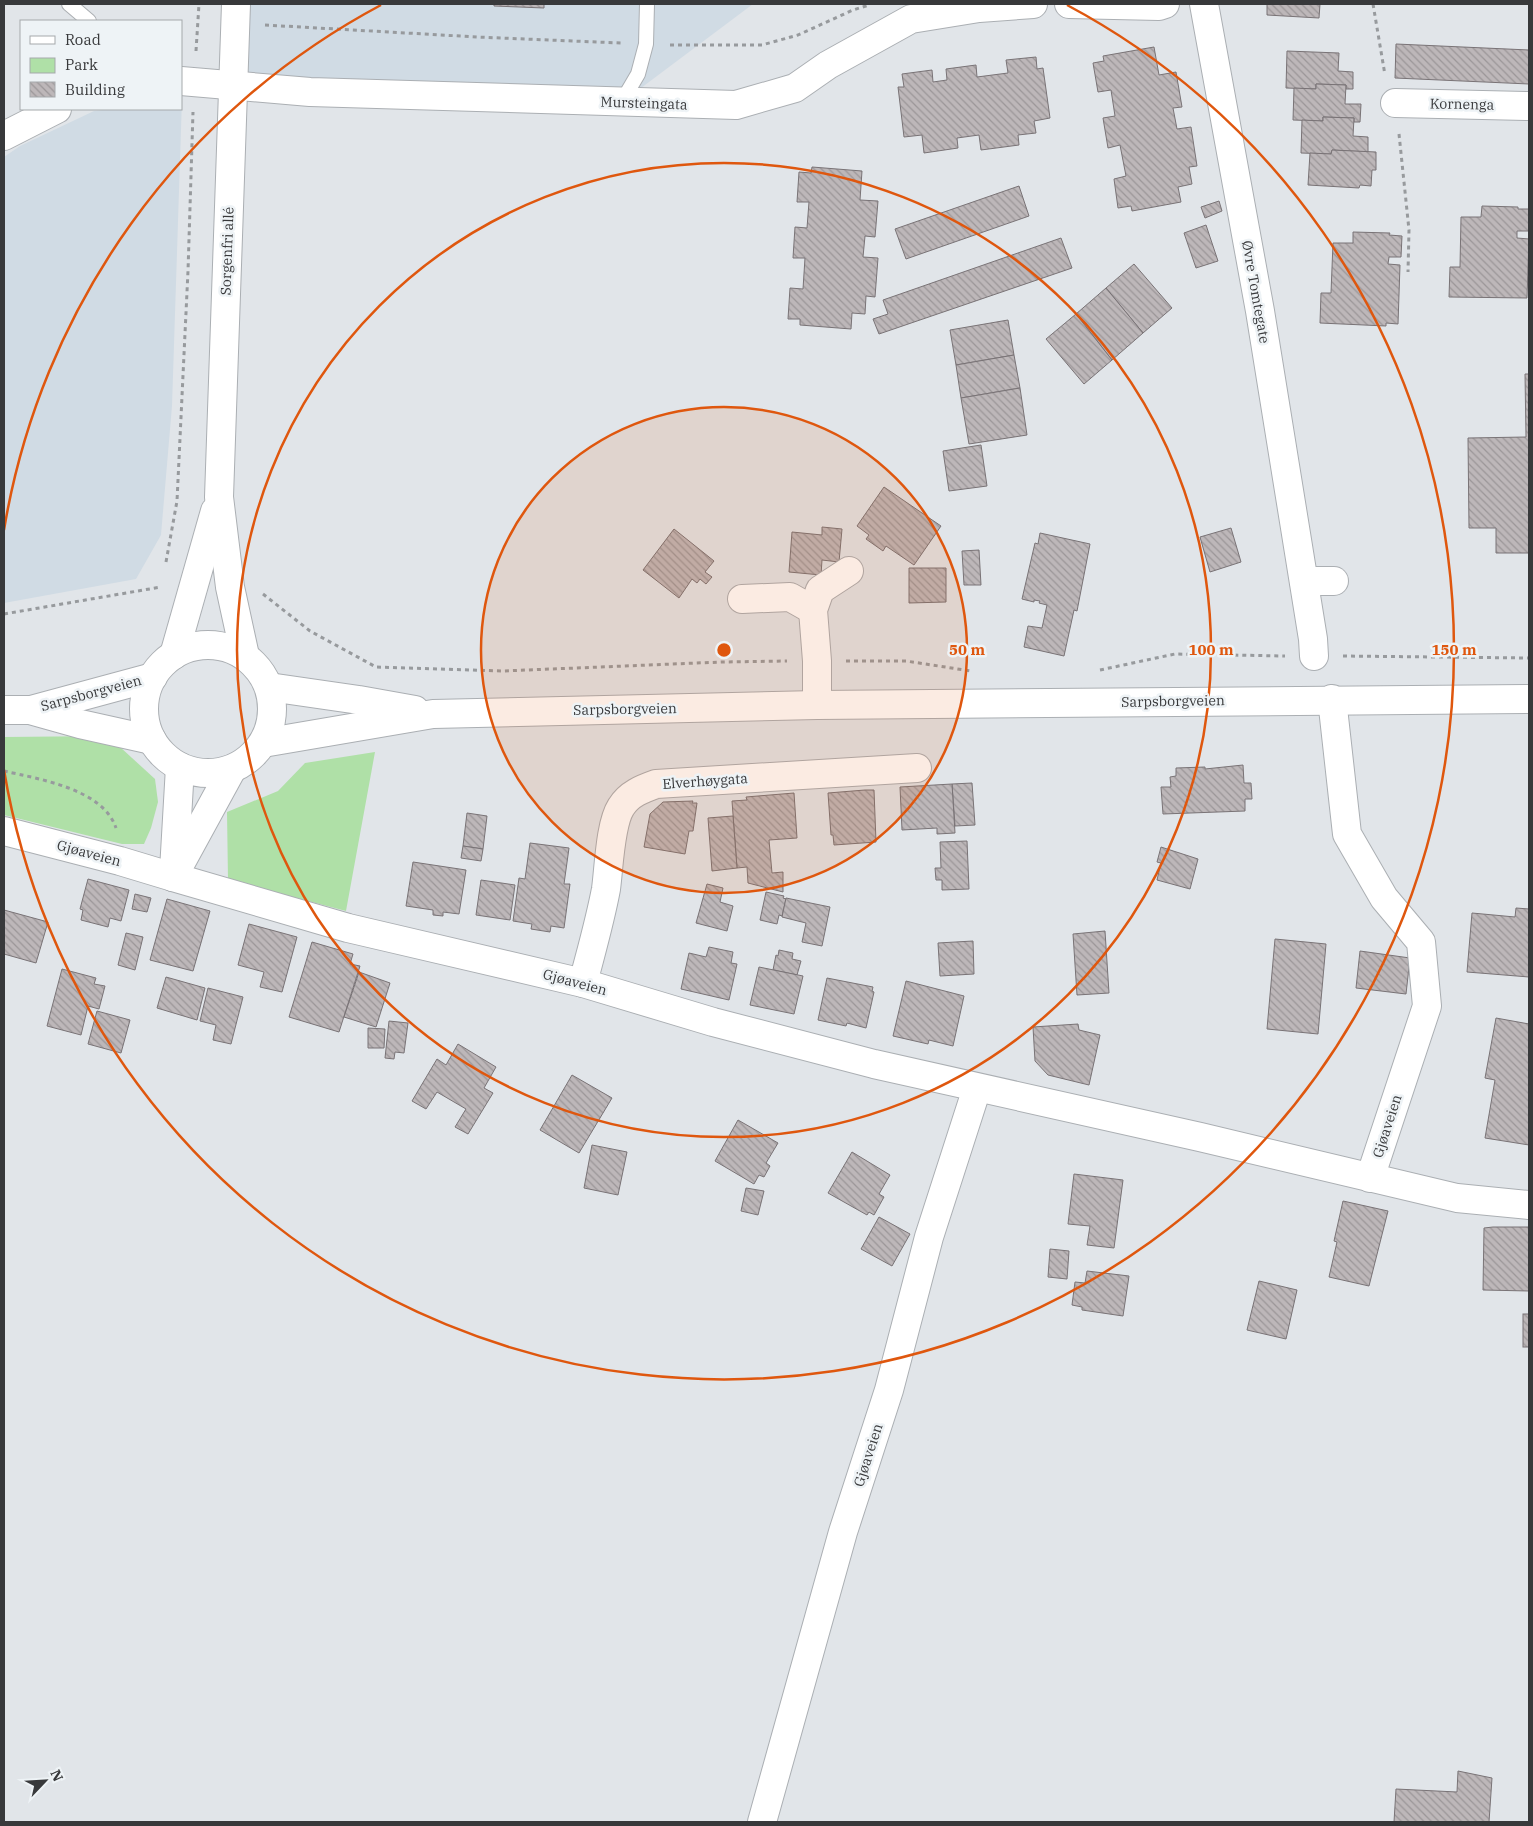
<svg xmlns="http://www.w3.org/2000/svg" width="1533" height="1826" font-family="'IBM Plex Serif',serif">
<defs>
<pattern id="building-back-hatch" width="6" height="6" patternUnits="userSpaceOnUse" patternTransform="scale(1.25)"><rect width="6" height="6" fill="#bdb7b9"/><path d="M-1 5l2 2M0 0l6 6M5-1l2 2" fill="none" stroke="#9b9698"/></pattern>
</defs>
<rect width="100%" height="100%" fill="#e1e5e9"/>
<g fill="#d0dbe4">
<polygon points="236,4 753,4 621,103 233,85"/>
<polygon points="181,99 182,99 172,406 161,535 136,579 4,603 4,157 20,146 94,111 110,109 181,109"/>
</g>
<g fill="#afe0a7">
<polygon points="108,736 155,779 158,802 151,828 144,844 122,844 4,815 4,737"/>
<polygon points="375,752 346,911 228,880 227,812 278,791 305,763"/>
</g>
<g fill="url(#building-back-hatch)" stroke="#797376">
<polygon points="494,4 544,4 544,8 494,6"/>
<polygon points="1267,4 1320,4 1319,18 1267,15"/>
<polygon points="1396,44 1529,50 1529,84 1395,78"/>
<polygon points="1154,47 1159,75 1176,72 1182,107 1173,108 1177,129 1191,127 1197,166 1189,167 1192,184 1178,187 1181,202 1132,211 1131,206 1118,208 1114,179 1126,176 1120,145 1108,148 1103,118 1115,116 1111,90 1098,92 1093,63 1104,61 1103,56"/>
<polygon points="1287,51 1339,53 1338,71 1353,72 1353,89 1346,89 1346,85 1316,84 1316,89 1286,88"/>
<polygon points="1036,57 1037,69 1043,68 1050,118 1034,121 1036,133 1018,135 1019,145 981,150 979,135 957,138 958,148 924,153 922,135 904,137 898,87 904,87 902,74 932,70 933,82 947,80 946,69 976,65 977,77 1008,73 1006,60"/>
<polygon points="1316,84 1346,85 1345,104 1361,104 1360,122 1354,122 1354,118 1323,117 1323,121 1293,120 1294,88 1316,89"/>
<polygon points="1323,117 1354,118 1353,136 1368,137 1368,152 1332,150 1331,154 1301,153 1302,120 1323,121"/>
<polygon points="1332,150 1376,152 1376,170 1372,170 1371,186 1360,185 1359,188 1308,185 1310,153 1331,154"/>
<polygon points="812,167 862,171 860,200 878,201 875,237 865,236 863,257 878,258 875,297 866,296 865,314 852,313 851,329 800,325 800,319 788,319 790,288 803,289 805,258 793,258 795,227 807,228 809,202 797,202 799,172 811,173"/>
<polygon points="1019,186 1029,216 906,259 895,229"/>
<polygon points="1219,201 1222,211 1205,218 1201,207"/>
<polygon points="1482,206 1518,207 1518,209 1529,209 1529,231 1517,231 1517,238 1529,239 1527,298 1449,297 1450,267 1460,267 1461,217 1481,217"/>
<polygon points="1206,225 1218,261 1196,268 1184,233"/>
<polygon points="1353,232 1390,233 1389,235 1402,236 1401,257 1389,257 1388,264 1400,265 1398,324 1386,323 1386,326 1320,323 1321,293 1331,293 1333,243 1353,243"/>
<polygon points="1061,238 1072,268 879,334 873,319 888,314 883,300"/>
<polygon points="1134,264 1172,308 1143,333 1106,288"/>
<polygon points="1106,288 1143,333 1112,360 1076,314"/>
<polygon points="1076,314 1112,360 1084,384 1046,339"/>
<polygon points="1008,320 1014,355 956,365 950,330"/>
<polygon points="1014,355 1020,388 961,398 956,365"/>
<polygon points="1525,374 1529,374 1529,553 1496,553 1496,528 1469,528 1468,438 1526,437"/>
<polygon points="1020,388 1027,435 969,444 961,398"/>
<polygon points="981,445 987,486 949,491 943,451"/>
<polygon points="884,487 941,526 914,565 886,546 883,551 866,539 869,535 857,526"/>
<polygon points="822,527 842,529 839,562 822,560 821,575 789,572 792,532 822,535"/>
<polygon points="1231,528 1241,562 1210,572 1200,537"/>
<polygon points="674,529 714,561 705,572 712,577 706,584 700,579 697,583 692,579 679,598 643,570"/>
<polygon points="1040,533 1090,544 1077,611 1074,610 1064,656 1024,647 1028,626 1042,628 1047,605 1039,603 1040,601 1034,600 1034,602 1022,599 1035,543 1038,544"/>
<polygon points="979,550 981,585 964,585 962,551"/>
<polygon points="909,568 946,568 946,602 909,603"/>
<polygon points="1243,765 1244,783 1251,783 1252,799 1245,799 1245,811 1163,814 1161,787 1171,787 1170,777 1176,776 1176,768 1205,767 1205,769"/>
<polygon points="972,783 975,825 955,826 952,784"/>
<polygon points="952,784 955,833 937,834 937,828 902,830 900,787"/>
<polygon points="865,790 874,790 876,842 834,845 833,835 831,835 828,793"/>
<polygon points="794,793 797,838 769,840 772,873 783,872 783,892 748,883 747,867 737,868 732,801 747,800 746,797"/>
<polygon points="693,801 692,803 697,803 693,831 689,831 685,854 644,847 650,814 663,802"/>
<polygon points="467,813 487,816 483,849 463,846"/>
<polygon points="733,816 737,868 712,871 708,818"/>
<polygon points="967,841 969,889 942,890 942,880 936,880 935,868 941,868 940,842"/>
<polygon points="530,843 569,848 564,884 570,884 564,928 551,926 550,932 531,929 532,924 513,921 519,878 525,879"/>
<polygon points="463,846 483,849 481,861 461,858"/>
<polygon points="1161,847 1198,859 1190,889 1157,880 1161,863 1157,862"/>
<polygon points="413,862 466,870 459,914 443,912 443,916 433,915 433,910 406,906"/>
<polygon points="88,879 129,890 121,921 110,918 108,927 81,920 83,910 80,909"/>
<polygon points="481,880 515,885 510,920 476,915"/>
<polygon points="707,884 723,888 720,902 733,906 727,931 696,923"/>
<polygon points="766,892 784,896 783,898 786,899 782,916 779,915 777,924 760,920"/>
<polygon points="135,894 151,898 147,912 132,909"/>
<polygon points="786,898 830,907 822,946 802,942 806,923 782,917"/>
<polygon points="167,899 210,911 193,971 150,960"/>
<polygon points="1516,908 1529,909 1529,977 1467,972 1472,913 1515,917"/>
<polygon points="4,910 48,922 36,963 4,954"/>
<polygon points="249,924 297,937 282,992 260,987 264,972 238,965"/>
<polygon points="1105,931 1109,993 1077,995 1073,934"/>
<polygon points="126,933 143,937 135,970 118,965"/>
<polygon points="1275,939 1326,944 1318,1034 1267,1029"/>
<polygon points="973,941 974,974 940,976 938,943"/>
<polygon points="312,942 353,954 350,964 360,966 339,1032 289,1017"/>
<polygon points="709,947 733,952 731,963 737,964 729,1000 681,989 689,953 706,957"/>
<polygon points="779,950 793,953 792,959 801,961 797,975 773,970 776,955 778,956"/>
<polygon points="1360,951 1410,958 1406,994 1356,988"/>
<polygon points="759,967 803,976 794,1014 750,1005"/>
<polygon points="62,969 96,978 94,984 105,986 99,1009 88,1006 81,1035 47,1026"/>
<polygon points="359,972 390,983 376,1027 344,1017"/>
<polygon points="166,977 205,988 197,1020 157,1008"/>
<polygon points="827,978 873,987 872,991 874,992 866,1028 847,1023 846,1026 818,1020"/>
<polygon points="906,981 964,996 953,1046 929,1040 928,1044 893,1036"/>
<polygon points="208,988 243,997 231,1044 213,1040 216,1025 200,1021"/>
<polygon points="97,1011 130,1020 121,1053 88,1044"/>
<polygon points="1496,1018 1529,1024 1529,1145 1485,1138 1495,1080 1485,1078"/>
<polygon points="389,1021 408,1023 404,1053 395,1052 394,1059 385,1058"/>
<polygon points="1078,1024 1079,1030 1100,1035 1089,1085 1048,1075 1035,1061 1033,1027"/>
<polygon points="368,1028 385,1029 384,1048 368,1048"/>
<polygon points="458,1044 496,1067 484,1088 493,1093 468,1134 455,1127 466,1109 437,1092 426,1109 412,1101 437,1059 446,1065"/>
<polygon points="572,1075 612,1098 579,1153 540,1130"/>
<polygon points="738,1120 778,1143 766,1163 770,1166 764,1177 759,1175 754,1184 715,1161"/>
<polygon points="592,1145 627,1152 618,1195 584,1188"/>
<polygon points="852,1152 890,1175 879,1194 884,1197 874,1215 869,1212 867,1215 828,1193"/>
<polygon points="1074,1174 1123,1180 1114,1248 1087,1245 1090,1226 1068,1224"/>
<polygon points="746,1188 764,1191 758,1215 741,1211"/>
<polygon points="1343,1201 1388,1211 1369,1286 1329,1277 1337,1242 1334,1241"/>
<polygon points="879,1217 910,1234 892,1266 861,1249"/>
<polygon points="1493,1227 1529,1227 1529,1291 1483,1290 1484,1228"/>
<polygon points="1050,1249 1069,1251 1067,1279 1048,1277"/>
<polygon points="1087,1271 1129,1276 1123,1316 1082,1310 1082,1307 1072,1305 1075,1282 1085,1283"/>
<polygon points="1259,1281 1297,1290 1286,1339 1247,1330"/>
<rect x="1523" y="1314" width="6" height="33"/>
<polygon points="1458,1771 1492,1778 1489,1822 1394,1822 1396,1789 1457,1792"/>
</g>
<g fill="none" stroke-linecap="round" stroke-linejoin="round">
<g stroke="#abafb3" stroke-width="16">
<g id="lane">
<polyline points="69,4 89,21"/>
<polyline points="621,103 638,74 646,44 647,4"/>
</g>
</g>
<g stroke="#abafb3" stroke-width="30">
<g id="street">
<polyline points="1069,4 1159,6 1165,4"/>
<polyline points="1204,4 1260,311 1313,639 1314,656"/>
<polyline points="181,81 310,92 736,105 795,88 828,65 911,19 979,8 1033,4"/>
<polyline points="1395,103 1529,106"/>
<polyline points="4,136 57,109"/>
<polyline points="1304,581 1334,581"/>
<polyline points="742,599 790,597 813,610"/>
<polyline points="1332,699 1347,834 1384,898 1421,942 1427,1006 1370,1178"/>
<polyline points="817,705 817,661 813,610 820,590 849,571"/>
<polyline points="4,831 120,861 173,877"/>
<path d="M583 983C591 952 600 921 606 889 609 867 610 824 621 807 629 794 642 789 656 784L917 768"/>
<polyline points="762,1822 843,1532 889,1390 929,1237 977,1088"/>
</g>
</g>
<g stroke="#abafb3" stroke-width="30">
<g id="secondary">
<polyline points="236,4 219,497 230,587 245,656"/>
<polyline points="174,655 215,511"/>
<polyline points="174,870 180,767"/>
<polyline points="173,877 348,928 583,983 713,1022 874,1064 1200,1137 1457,1198 1529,1205"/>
<polyline points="173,877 232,769"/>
</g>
</g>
<g stroke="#abafb3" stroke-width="30">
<g id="highway">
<circle cx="208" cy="709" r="64"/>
<polyline points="269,687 359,700 415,710"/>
<polyline points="4,710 30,710 80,724 152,740"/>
<polyline points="31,710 153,677"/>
<polyline points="263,743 433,714 817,705 1529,699"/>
</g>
</g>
<g stroke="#979a9d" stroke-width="3" stroke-dasharray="4 4" stroke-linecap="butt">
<polyline points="1373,4 1385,75"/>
<polyline points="265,25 477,37 621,43"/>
<polyline points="670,45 762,45 798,35 853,10 869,5"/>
<polyline points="196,51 199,4"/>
<polyline points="1399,134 1409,230 1408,272"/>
<polyline points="166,562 177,501 188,271 193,112"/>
<polyline points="263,594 310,631 376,667 503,671 722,662 787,661"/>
<polyline points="4,614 161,587"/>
<polyline points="1343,656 1529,658"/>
<polyline points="846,661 906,661 971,671"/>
<polyline points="1100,670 1175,654 1285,656"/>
<path d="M4 771C39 779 103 789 116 828"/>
</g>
<use href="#lane" stroke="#fff" stroke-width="14"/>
<use href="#street" stroke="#fff" stroke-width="28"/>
<use href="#secondary" stroke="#fff" stroke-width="28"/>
<use href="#highway" stroke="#fff" stroke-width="28"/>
</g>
<circle cx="724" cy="650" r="243" fill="#df570e" fill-opacity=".12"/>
<g fill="none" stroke="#df570e" stroke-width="2.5">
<circle cx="724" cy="650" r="243"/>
<circle cx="724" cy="650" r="487"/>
<path d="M4 530A730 730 0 0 1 381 5M1067 5A730 730 0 1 1 4 770"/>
</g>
<g text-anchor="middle" stroke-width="5" stroke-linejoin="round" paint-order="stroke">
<g font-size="14" fill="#38393b" stroke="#eef3f6">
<text transform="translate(644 103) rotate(2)" y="5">Mursteingata</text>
<text transform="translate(1462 104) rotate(1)" y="5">Kornenga</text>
<text transform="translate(227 251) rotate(-88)" y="5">Sorgenfri allé</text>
<text transform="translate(1256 292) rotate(80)" y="5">Øvre Tomtegate</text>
<text transform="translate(91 693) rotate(-15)" y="5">Sarpsborgveien</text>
<text transform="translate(1173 701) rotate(-1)" y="5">Sarpsborgveien</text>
<text transform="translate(625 709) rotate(-1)" y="5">Sarpsborgveien</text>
<text transform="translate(705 781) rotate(-4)" y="5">Elverhøygata</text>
<text transform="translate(89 853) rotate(15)" y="5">Gjøaveien</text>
<text transform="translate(575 982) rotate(15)" y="5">Gjøaveien</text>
<text transform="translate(1387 1126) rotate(-72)" y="5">Gjøaveien</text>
<text transform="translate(868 1455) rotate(-72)" y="5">Gjøaveien</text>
</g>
</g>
<circle cx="724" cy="650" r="8" fill="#df570e" stroke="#eef3f6" stroke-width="2.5"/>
<g font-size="15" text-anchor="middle" font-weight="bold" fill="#df570e" stroke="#eef3f6" stroke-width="5" stroke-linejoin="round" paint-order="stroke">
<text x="967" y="655">50 m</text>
<text x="1211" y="655">100 m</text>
<text x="1454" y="655">150 m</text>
</g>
<rect width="1533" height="1826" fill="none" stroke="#38393b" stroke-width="10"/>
<rect x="20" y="20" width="162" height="90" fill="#eef3f6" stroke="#a5a9ab"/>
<rect x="30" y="36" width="25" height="8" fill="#ffffff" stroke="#a5a9ab"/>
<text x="65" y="45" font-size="15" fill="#38393b">Road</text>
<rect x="30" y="58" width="25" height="15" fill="#afe0a7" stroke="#a5a9ab"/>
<text x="65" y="70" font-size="15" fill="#38393b">Park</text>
<rect x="30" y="82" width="25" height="15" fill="url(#building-back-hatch)" stroke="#a5a9ab"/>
<text x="65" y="95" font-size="15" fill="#38393b">Building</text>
<g transform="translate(45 1781) rotate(65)" stroke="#eef3f6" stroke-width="4" paint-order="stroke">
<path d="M0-4L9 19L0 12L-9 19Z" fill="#38393b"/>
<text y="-8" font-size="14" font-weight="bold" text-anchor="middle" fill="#38393b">N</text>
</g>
</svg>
